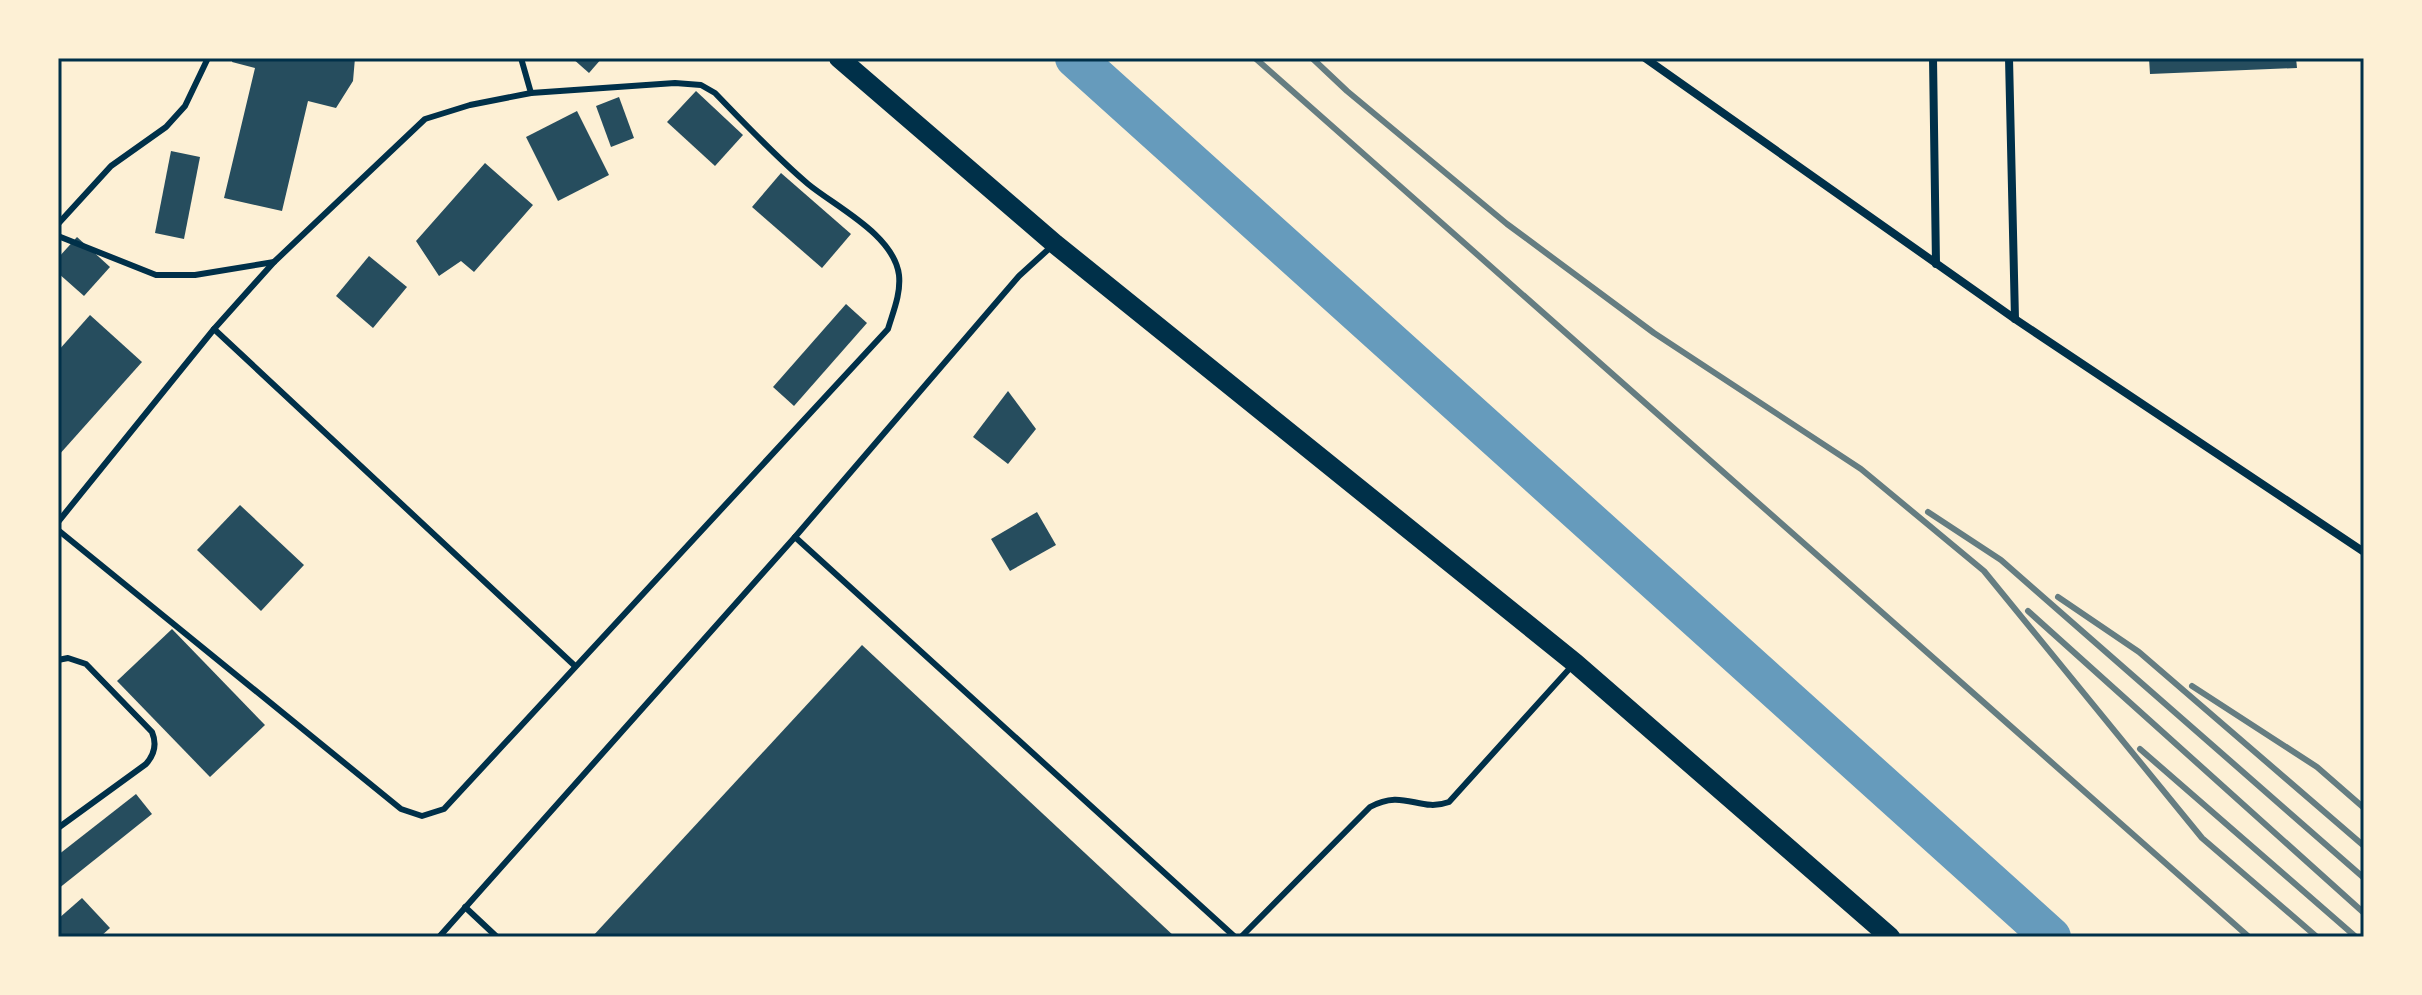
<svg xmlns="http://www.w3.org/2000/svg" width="2422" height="995" font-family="'Fira Sans Condensed',sans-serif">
<rect width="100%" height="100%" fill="#fdf0d5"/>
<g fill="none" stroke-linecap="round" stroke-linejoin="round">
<polyline stroke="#669bbc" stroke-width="40" points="1075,58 2051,937"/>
</g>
<g fill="#264d5e">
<polygon points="233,58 355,58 353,81 336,108 308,101 282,211 224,198 255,68 232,62"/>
<polygon points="572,58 602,58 589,73"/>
<polygon points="2149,58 2296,58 2297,68 2150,74"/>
<polygon points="696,91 743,135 715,166 667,122"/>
<polygon points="619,97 634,138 611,147 596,106"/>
<polygon points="577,111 609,175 558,201 526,137"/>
<polygon points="171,151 200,157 184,239 155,233"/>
<polygon points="485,163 533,205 474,272 461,261 439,276 416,241"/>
<polygon points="781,173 851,234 822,268 752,207"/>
<polygon points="77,237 110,267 84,296 58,273 58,258"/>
<polygon points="369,256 407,287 373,328 336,296"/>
<polygon points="846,304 867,323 794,406 773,387"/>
<polygon points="90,315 142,362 58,456 58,351"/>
<polygon points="1008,391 1036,429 1008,464 973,437"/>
<polygon points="240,505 304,565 261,611 197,550"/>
<polygon points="1037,512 1056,545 1010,571 991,539"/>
<polygon points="172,629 265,725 210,777 117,681"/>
<polygon points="862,645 1175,937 592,937"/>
<polygon points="136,794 152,814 58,889 58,855"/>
<polygon points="82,898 110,928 100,937 58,937 58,919"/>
</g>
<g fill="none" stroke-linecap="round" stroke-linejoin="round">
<g stroke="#003049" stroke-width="6">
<polyline points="58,224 111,166 166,127 185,106 208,58"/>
<polyline points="58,236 156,275 195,275 274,262"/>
<polyline points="214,329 575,666"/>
<polyline points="58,522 214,329 274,262 425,119 470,105 531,93"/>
<path d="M58 530 401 809 422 816 444 809 888 329C893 312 901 294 899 275 894 235 836 207 808 184 775 156 745 124 715 93L701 85 675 83 531 93 521 58"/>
<polyline points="795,537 1235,937"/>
<path d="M58 660 68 658 86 664 152 732C157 744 155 754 146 764L58 828"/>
<polyline points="465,907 497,937"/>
<polyline points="439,937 795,537 1019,276 1052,246"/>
<path d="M1241 937 1370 807C1404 788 1419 813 1449 802L1571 667"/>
</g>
<g stroke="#003049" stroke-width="8">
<polyline points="1645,58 2015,319 2364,552"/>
<polyline points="1933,58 1936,264"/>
<polyline points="2009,58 2015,319"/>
</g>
<polyline stroke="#003049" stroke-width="20" points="839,58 1055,244 1575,663 1890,937"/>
<g stroke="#657d81" stroke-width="6">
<polyline points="1255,58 2249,937"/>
<polyline points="1312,58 1347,91 1507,224 1654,333 1861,469 1984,571 2202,838 2317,937"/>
<polyline points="1928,512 2001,560 2364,878"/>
<polyline points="2058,597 2139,652 2364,846"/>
<polyline points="2028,611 2364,913"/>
<polyline points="2192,686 2317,767 2364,808"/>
<polyline points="2140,749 2356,937"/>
</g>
</g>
<rect width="2422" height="995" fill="none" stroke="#fdf0d5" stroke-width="120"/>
<rect x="60" y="60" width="2302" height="875" fill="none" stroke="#003049" stroke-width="3"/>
</svg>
